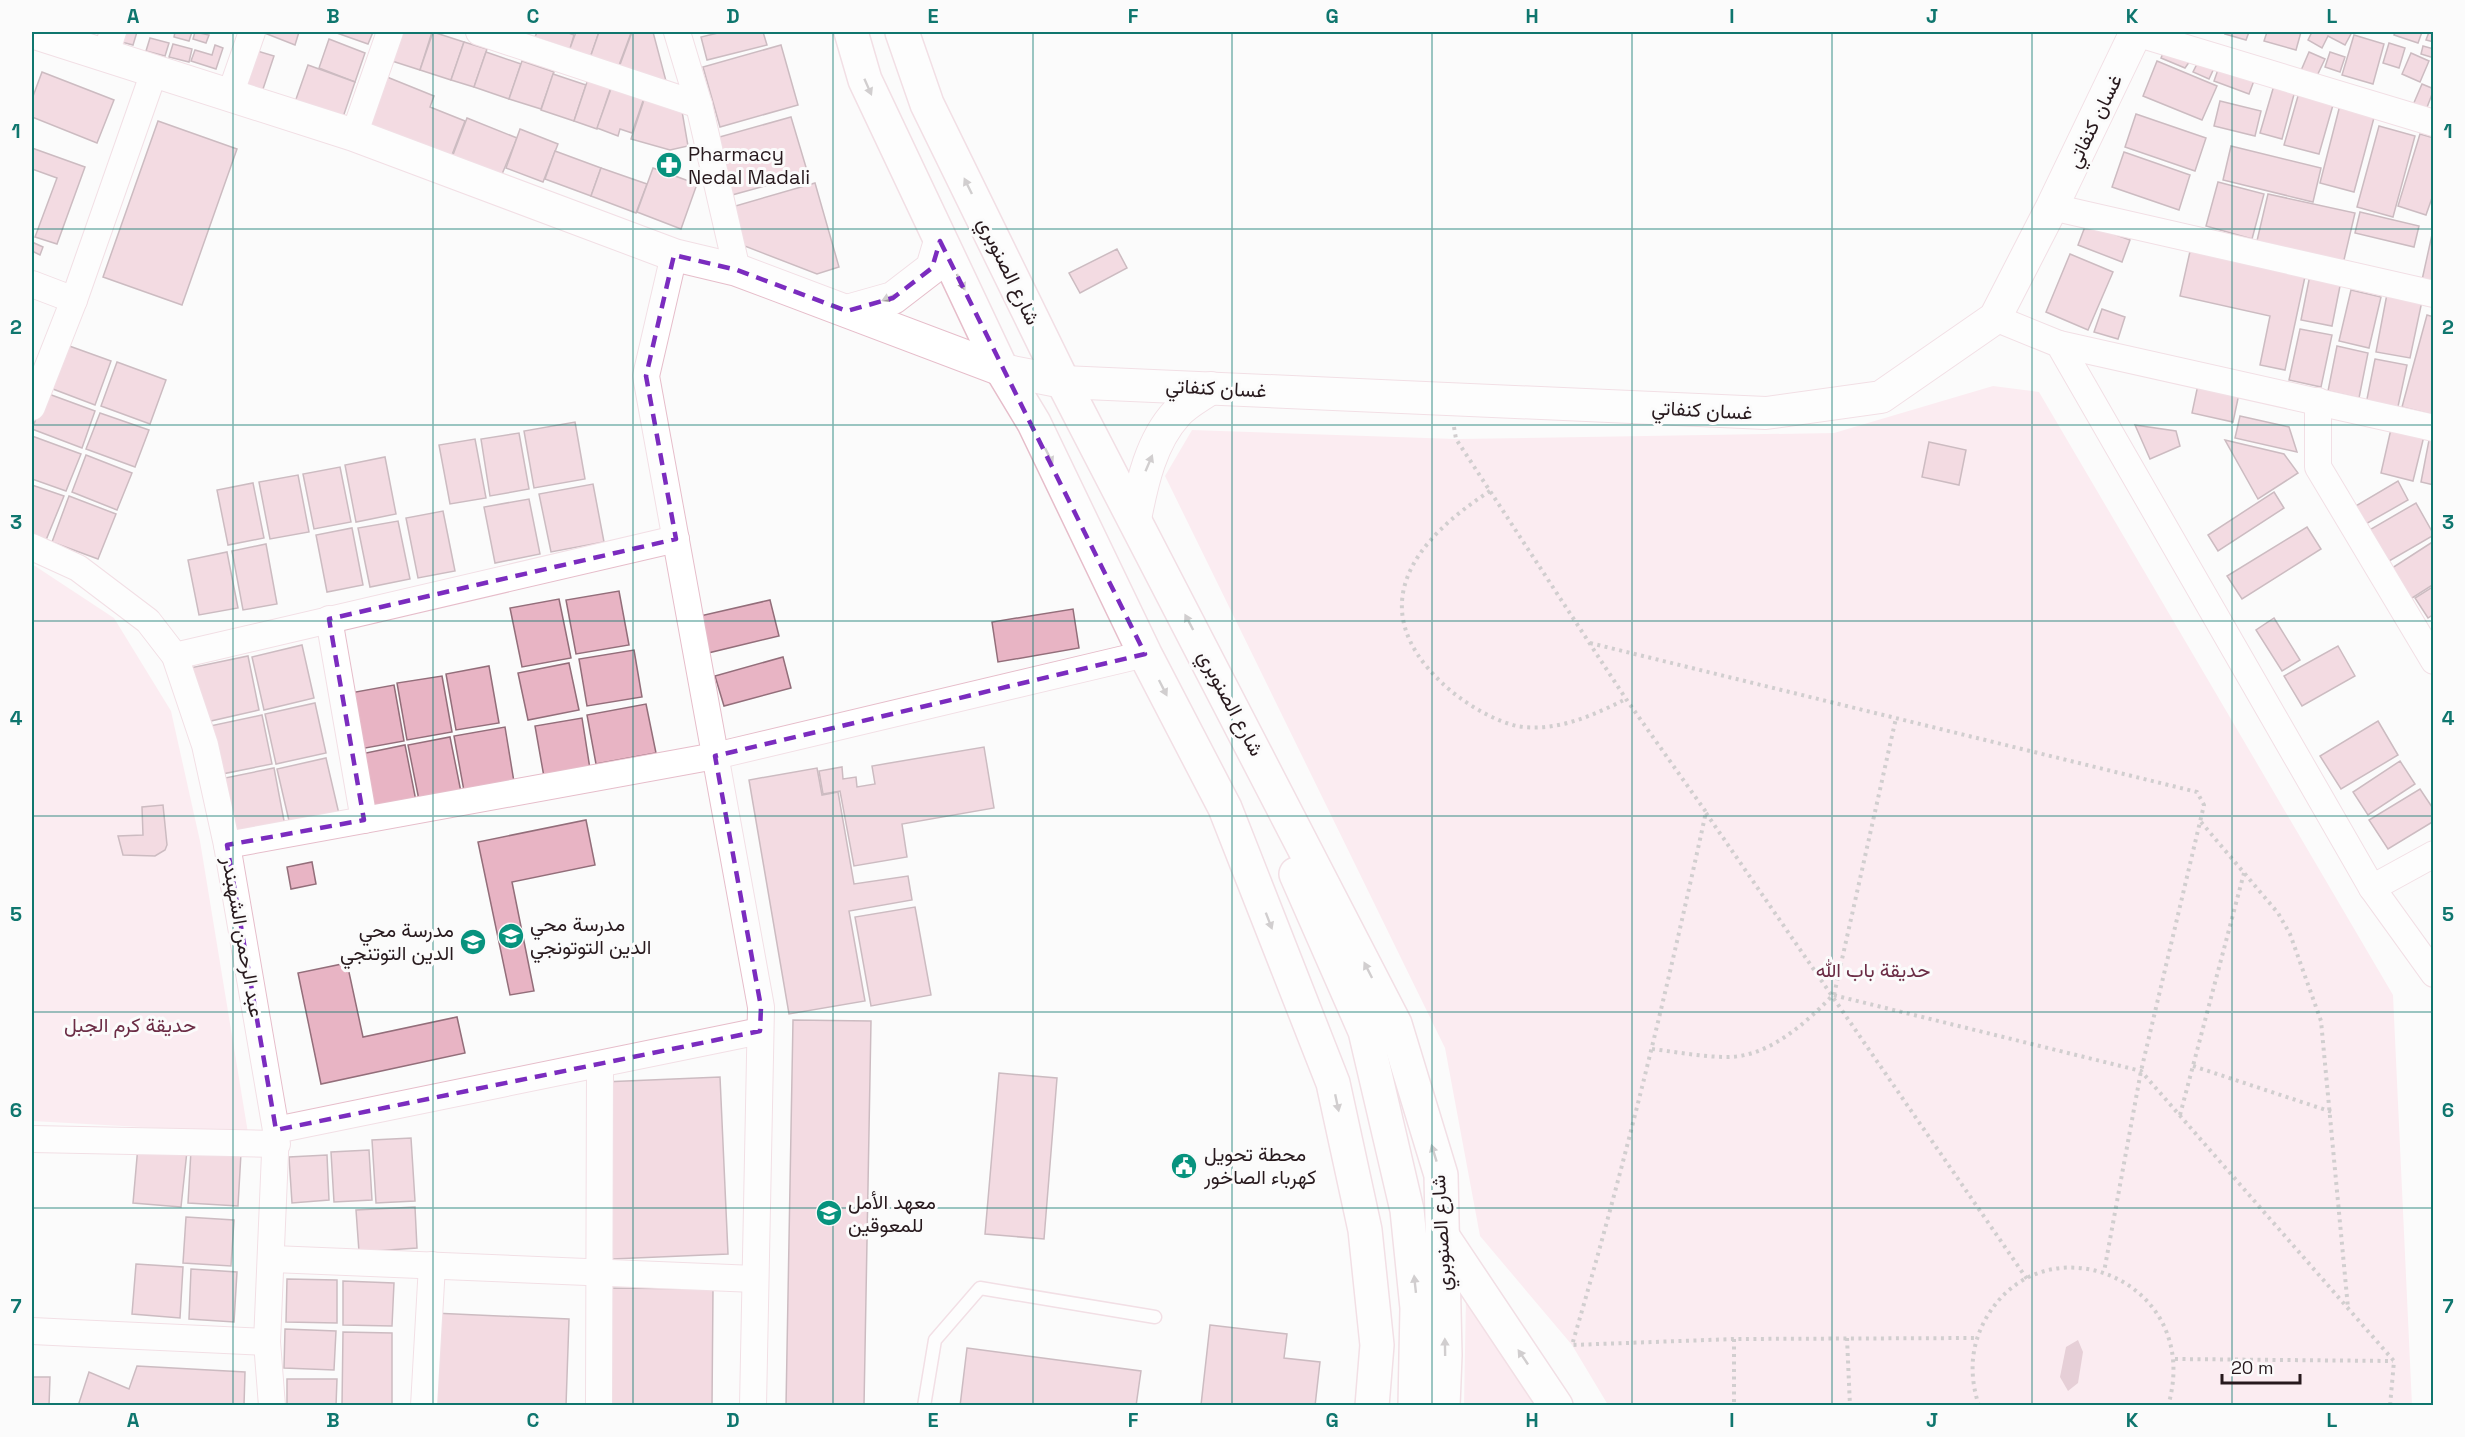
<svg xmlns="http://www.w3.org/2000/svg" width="2465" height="1437" font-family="'Space Grotesk',Vazirmatn,sans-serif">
<rect width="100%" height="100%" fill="#fbfbfb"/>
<g fill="#fbdae4">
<polygon points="1993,386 2039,392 2393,995 2412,1405 1608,1405 1572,1345 1480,1236 1445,1048 1165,476 1192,430 1456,439 1834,433"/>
<polygon points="32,564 114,618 171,711 200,841 248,1133 32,1121"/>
<polygon points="1466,1296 1540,1405 1464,1405"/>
</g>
<polygon fill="#cc9aaa" points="2078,1340 2083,1352 2078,1383 2068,1391 2060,1377 2066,1347"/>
<g fill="#e8b4c4" stroke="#936e7a" stroke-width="1.5">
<polygon points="120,32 137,32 133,45 118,41"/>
<polygon points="175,32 192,32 189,41 174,37"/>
<polygon points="195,32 209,35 206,43 193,39"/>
<polygon points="262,32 299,32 295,45"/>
<polygon points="334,32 373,32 368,44"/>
<polygon points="402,32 432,32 420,70 392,61"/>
<polygon points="433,32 464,42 451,80 420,70"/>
<polygon points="537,32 566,32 574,35 570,49 535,37"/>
<polygon points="576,32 599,32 590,58 569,51"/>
<polygon points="599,32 631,33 618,68 590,58"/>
<polygon points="632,32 653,32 666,81 618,70"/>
<polygon points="722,32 763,32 767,45 707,60 701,37"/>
<polygon points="2226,32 2249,32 2246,40 2225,34"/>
<polygon points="2267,32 2301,32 2296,50 2264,41"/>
<polygon points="2312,32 2352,32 2345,45 2328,36 2322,48 2308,40"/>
<polygon points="2395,32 2422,32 2418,43 2394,35"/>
<polygon points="2429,32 2434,32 2434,42 2426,40"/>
<polygon points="2354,35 2384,44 2373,84 2342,75"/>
<polygon points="150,38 169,43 165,56 146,51"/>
<polygon points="329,39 365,53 355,82 319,68"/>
<polygon points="464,42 487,49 474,87 451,80"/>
<polygon points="2389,43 2405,48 2399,68 2383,63"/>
<polygon points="173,44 192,49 189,62 169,57"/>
<polygon points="215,45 223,48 216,69 191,61 195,50 212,55"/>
<polygon points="781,45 798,105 720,127 703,67"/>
<polygon points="2423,46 2434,49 2434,58 2421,54"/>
<polygon points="2165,48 2192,58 2185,68 2161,58"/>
<polygon points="251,49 274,56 262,92 239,84"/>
<polygon points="486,52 521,64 509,99 474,87"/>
<polygon points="2309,52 2325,59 2315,80 2300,73"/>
<polygon points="2330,52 2345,57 2340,72 2325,67"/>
<polygon points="2411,53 2429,61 2420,82 2402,74"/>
<polygon points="2200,58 2215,66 2209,79 2193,72"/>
<polygon points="522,61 554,72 541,109 509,99"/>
<polygon points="2157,61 2217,86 2202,120 2143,96"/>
<polygon points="2220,64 2255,78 2249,94 2214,81"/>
<polygon points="308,65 355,82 342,120 295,102"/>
<polygon points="42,72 114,100 97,143 32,117 32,99"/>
<polygon points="553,74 586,85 574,121 541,110"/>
<polygon points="387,77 434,96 430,107 465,121 450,160 367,127"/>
<polygon points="588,79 611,87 597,129 574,121"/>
<polygon points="2275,82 2296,87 2282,139 2260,133"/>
<polygon points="2422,84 2434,89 2426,110 2413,105"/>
<polygon points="612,86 644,98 632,133 620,129 618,136 597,128"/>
<polygon points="2300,89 2335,98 2319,154 2284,145"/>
<polygon points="644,100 682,111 688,146 670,150 631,139"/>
<polygon points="2220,101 2261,111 2255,136 2214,126"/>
<polygon points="2340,105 2375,114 2354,192 2320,183"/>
<polygon points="2136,114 2206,138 2195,171 2125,147"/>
<polygon points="791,117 808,174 732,195 716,138"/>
<polygon points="467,118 517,138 500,179 451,160"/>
<polygon points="158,121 237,149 182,305 103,277"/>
<polygon points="2379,126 2415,136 2393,217 2357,207"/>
<polygon points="520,129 558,144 543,182 506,168"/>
<polygon points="2420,134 2434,138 2434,192 2426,215 2398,206"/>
<polygon points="2231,146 2321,168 2313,202 2223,180"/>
<polygon points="32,148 85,167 57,244 35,237 57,178 32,169"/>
<polygon points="555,151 601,168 591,196 545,179"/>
<polygon points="2124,152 2190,175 2179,210 2112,187"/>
<polygon points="601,168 647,184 636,213 591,196"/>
<polygon points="653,168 697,184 681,229 637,212"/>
<polygon points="2218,182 2264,194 2252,239 2206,226"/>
<polygon points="815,183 839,267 817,274 742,245 732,207"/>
<polygon points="2268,194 2355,213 2343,264 2256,245"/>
<polygon points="2360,212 2419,226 2414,247 2355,233"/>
<polygon points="2086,224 2130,240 2122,262 2078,245"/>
<polygon points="2433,230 2434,230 2434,283 2422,280"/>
<polygon points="32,242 43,247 40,255 32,251"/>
<polygon points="2191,247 2306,272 2285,370 2260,365 2270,316 2180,296"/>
<polygon points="1117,249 1127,268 1080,293 1069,273"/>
<polygon points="2070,254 2113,272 2088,330 2046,312"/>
<polygon points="2310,275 2341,281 2332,326 2301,320"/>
<polygon points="2351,290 2381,297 2369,348 2339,341"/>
<polygon points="2387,294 2422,301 2410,358 2376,352"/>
<polygon points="2102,309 2125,317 2118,339 2094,332"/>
<polygon points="2427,315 2434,317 2434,415 2402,407"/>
<polygon points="2300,329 2332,335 2321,387 2289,380"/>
<polygon points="61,343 111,361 95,405 45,386"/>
<polygon points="2337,346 2368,353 2359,398 2328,391"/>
<polygon points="2375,359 2407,365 2397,411 2366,404"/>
<polygon points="117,362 166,380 150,424 101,406"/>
<polygon points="2199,380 2240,389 2233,422 2192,413"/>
<polygon points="46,393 95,411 82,448 32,429"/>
<polygon points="100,413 149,430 135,467 86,449"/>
<polygon points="2240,416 2289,427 2297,452 2235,438"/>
<polygon points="575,422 585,479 534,488 524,431"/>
<polygon points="2135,425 2176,431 2180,446 2150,459"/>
<polygon points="2391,429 2424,436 2413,481 2381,473"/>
<polygon points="519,433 529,489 490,496 481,439"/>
<polygon points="2430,435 2434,435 2434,485 2421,482"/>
<polygon points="32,436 81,454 66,491 32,479"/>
<polygon points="475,439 486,498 450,504 439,445"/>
<polygon points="2225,440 2284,454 2298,473 2258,499"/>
<polygon points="1929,442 1966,450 1959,485 1922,477"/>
<polygon points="86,455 132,473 117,510 72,492"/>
<polygon points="385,457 396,514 356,522 345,465"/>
<polygon points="340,467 351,522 314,529 303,474"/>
<polygon points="298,475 309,532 270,539 259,482"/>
<polygon points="2398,481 2408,500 2364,525 2354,507"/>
<polygon points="253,483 264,538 228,545 217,490"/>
<polygon points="593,484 604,542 551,552 539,494"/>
<polygon points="32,485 64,496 46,540 32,534"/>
<polygon points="2274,492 2284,508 2218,551 2208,535"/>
<polygon points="69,496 116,514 98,559 52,542"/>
<polygon points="529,499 540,554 495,563 484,507"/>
<polygon points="2416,503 2434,535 2384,564 2366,532"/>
<polygon points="443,511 455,571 418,578 406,518"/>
<polygon points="398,521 410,579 370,587 358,528"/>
<polygon points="2307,527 2321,549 2242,599 2227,576"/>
<polygon points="352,528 363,585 327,592 316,535"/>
<polygon points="2434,541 2434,584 2409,600 2389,570"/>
<polygon points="266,544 277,604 243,610 232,551"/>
<polygon points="227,552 238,608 199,615 188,560"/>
<polygon points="2434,586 2434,614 2428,618 2415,598"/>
<polygon points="619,591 629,645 576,654 566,600"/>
<polygon points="559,599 571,658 522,667 510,608"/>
<polygon points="770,600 779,636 708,653 700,616"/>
<polygon points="1073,609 1079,648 998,662 992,622"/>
<polygon points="2274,618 2300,660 2282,671 2256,630"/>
<polygon points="302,645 314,698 264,710 252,657"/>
<polygon points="2338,646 2355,676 2302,706 2284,676"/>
<polygon points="634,650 642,697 587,706 579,659"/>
<polygon points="248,656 259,710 202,723 190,668"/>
<polygon points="783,657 791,688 724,706 715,676"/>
<polygon points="569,663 579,710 528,720 518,673"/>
<polygon points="489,666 499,723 456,730 446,674"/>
<polygon points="442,676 452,732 407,740 397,683"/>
<polygon points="394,685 404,741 360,749 350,693"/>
<polygon points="315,703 326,753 276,764 265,714"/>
<polygon points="646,704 656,753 596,764 587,715"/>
<polygon points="262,715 272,764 222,774 210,726"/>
<polygon points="582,718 590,769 544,777 535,726"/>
<polygon points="2378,721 2398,755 2341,789 2320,756"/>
<polygon points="505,727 514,782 464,791 454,736"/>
<polygon points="450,737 461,792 419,800 408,745"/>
<polygon points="405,745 416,801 372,809 361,754"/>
<polygon points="984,747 994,808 902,824 907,857 854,866 840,791 823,794 819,771 842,767 843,779 856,777 857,787 875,784 872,766"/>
<polygon points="326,758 339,814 290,825 277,769"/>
<polygon points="2400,761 2415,784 2368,815 2353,792"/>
<polygon points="274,768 285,826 236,836 225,778"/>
<polygon points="817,768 822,795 838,792 854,884 908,876 912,900 849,911 865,1001 789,1014 749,780"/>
<polygon points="2420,789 2434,810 2434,821 2388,849 2369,820"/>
<polygon points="163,805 167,845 165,850 155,856 123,855 118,836 143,835 142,807"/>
<polygon points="586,820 595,865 512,882 534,991 510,995 478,842"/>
<polygon points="312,862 316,884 291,889 287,867"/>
<polygon points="915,907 931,995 871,1006 855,917"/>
<polygon points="347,963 363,1037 457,1017 465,1053 321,1084 298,973"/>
<polygon points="793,1020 871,1021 864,1406 786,1406"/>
<polygon points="999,1073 1057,1078 1044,1239 985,1234"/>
<polygon points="720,1077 728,1254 612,1259 603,1082"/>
<polygon points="411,1138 415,1201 376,1203 372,1140"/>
<polygon points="138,1146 187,1151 181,1207 133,1203"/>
<polygon points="191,1150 241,1153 238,1206 188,1203"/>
<polygon points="369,1150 372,1200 334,1202 331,1152"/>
<polygon points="327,1155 329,1200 292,1203 289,1157"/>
<polygon points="415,1207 417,1248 359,1252 356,1210"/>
<polygon points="186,1217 234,1220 231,1266 183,1263"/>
<polygon points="136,1264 183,1267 180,1318 132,1314"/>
<polygon points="191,1269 237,1272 234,1322 189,1319"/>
<polygon points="287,1279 337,1280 337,1323 286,1322"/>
<polygon points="343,1281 394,1283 392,1326 343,1325"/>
<polygon points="604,1288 713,1289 712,1406 604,1406"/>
<polygon points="433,1313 569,1319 566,1406 430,1406"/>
<polygon points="1210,1325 1287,1334 1284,1358 1320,1362 1315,1406 1201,1405"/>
<polygon points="285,1329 336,1331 334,1370 284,1368"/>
<polygon points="343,1332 392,1333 392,1406 342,1406"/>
<polygon points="967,1348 1141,1371 1136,1406 960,1406"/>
<polygon points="137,1366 245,1372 244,1406 78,1406 89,1372 129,1389"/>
<polygon points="32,1377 50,1377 49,1406 32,1406"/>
<polygon points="287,1379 337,1379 336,1406 287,1406"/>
</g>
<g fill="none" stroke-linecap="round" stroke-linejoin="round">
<g stroke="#e6bdca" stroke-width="15">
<polyline id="service" points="924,1406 935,1340 980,1288 1155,1317"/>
</g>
<g stroke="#e6bdca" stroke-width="28">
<g id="minor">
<polyline points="479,32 699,105"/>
<polyline points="677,32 699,105 737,270"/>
<polyline points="2136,33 2434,123"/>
<polyline points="105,56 113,32"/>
<polyline points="230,95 252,32"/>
<polyline points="354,135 390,32"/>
<polyline points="2052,207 2434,294"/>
<polyline points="674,255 646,376 761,1007 753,1406"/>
<polyline points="32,284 74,300"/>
<polyline points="1995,318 2059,344 2372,888 2434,974"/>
<polyline points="2059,344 2434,428"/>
<polyline points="2318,401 2318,467 2434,661"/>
<polyline points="32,407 74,300 154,72"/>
<polyline points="32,547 78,568 148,621 175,656 205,745 227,845 276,1130 267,1342 272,1406"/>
<polyline points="329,619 364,820"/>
<polyline points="175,656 676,539"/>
<polyline points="227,845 715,756 1145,654"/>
<polyline points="2372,888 2434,854"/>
<polyline points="276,1130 760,1031"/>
<polyline points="32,1139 277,1144"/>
<polyline points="273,1259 755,1279"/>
<polyline points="32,1331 267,1342"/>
<polyline points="424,1406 432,1265"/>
<polyline points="599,1406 600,1066"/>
</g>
</g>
<g stroke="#e6bdca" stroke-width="34">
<g id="tertiary">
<polyline points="32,32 354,135 674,255 737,270 1002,370 1063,382 1766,413 1881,397 1995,318 2052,207 2136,32"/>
<polyline points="847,311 893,298 932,268 940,241"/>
<path d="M1135 519C1142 483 1151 441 1177 413 1186 403 1200 396 1211 388"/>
</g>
</g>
<g stroke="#e6bdca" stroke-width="36">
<polyline id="secondary" points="1443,1237 1556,1406"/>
</g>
<g stroke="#e6bdca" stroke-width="36">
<g id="primary">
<polyline points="851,32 865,80 1002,370 1034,423 1145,654 1225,808 1333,1083 1365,1230 1377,1345 1372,1406"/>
<polyline points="902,32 927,104 1063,382 1395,1024 1441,1175 1445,1355 1443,1406"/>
<polyline points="1296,874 1365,1031 1407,1210 1417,1308 1415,1406"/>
</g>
</g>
<g stroke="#9e989a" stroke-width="4" stroke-dasharray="3 4.5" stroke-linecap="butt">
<path d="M1454 427 1456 439 1626 699 1706 812C1667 991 1624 1169 1572 1345L1734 1339 1977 1338"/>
<path d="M1490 491C1414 540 1362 607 1442 683 1461 701 1491 720 1517 726 1555 733 1594 715 1626 699"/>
<polyline points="1590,643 2197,792 2204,805 2141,1071 2104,1272"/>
<polyline points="1706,813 2027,1279"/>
<polyline points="2201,822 2278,913 2290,934 2321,1021 2348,1308"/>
<polyline points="1834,995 1896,718"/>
<path d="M1652 1049C1677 1052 1702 1057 1727 1057 1769 1057 1806 1023 1833 995L2141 1071 2394 1361 2390 1406"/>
<polyline points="2193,1066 2332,1112"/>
<polyline points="2180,1115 2244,873"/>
<polyline points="1847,1338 1850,1406"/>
<polyline points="1734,1339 1734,1406"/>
<polyline points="2175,1359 2393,1361"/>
<path d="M1979 1406C1970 1378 1970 1352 1982 1326 2036 1213 2206 1277 2168 1406"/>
</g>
<use href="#service" stroke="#fff" stroke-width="12"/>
<use href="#minor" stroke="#fff" stroke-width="26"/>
<use href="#tertiary" stroke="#fff" stroke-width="32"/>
<use href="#secondary" stroke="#fff" stroke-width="33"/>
<use href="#primary" stroke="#fff" stroke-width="33"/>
</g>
<defs><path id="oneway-solid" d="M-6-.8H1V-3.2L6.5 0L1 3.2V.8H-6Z" transform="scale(1.5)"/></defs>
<g fill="#9e9899">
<use href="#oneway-solid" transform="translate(868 87) rotate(66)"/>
<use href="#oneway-solid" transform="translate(968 186) rotate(-116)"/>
<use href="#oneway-solid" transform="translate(961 282) rotate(63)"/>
<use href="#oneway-solid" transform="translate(890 297) rotate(156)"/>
<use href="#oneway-solid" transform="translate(1049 456) rotate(64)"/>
<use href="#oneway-solid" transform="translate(1149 463) rotate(-67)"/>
<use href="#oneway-solid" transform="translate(1189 622) rotate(-118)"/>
<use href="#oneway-solid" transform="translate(1163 688) rotate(63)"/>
<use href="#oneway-solid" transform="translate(1269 921) rotate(69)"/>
<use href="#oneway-solid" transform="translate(1368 970) rotate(-117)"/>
<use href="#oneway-solid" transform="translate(1337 1103) rotate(78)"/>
<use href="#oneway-solid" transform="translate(1434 1153) rotate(-107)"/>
<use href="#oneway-solid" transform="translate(1415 1284) rotate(-96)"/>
<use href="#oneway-solid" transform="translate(1445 1347) rotate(-91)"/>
<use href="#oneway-solid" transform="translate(1523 1357) rotate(-124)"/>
</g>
<path d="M0 0H2465V1437H0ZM940 241 1145 654 715 756 761 1007 760 1031 276 1130 227 845 364 820 329 619 676 539 646 376 674 255 737 270 847 311 893 298 932 268Z" fill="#fbfbfb" fill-opacity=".55" fill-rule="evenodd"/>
<path fill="none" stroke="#7b2cbf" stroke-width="4.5" stroke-dasharray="12 8" stroke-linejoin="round" d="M940 241 1145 654 715 756 761 1007 760 1031 276 1130 227 845 364 820 329 619 676 539 646 376 674 255 737 270 847 311 893 298 932 268Z"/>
<path fill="none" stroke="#0f766e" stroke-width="1.5" stroke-opacity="0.55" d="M233 32V1406M433 32V1406M633 32V1406M833 32V1406M1033 32V1406M1232 32V1406M1432 32V1406M1632 32V1406M1832 32V1406M2032 32V1406M2232 32V1406M32 229H2434M32 425H2434M32 621H2434M32 816H2434M32 1012H2434M32 1208H2434"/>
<defs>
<g id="pharmacy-disc" transform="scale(1.35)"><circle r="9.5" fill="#07937e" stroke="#fbfbfb"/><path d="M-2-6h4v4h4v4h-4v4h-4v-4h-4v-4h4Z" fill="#fff"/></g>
<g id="school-disc" transform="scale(1.35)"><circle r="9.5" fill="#07937e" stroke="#fbfbfb"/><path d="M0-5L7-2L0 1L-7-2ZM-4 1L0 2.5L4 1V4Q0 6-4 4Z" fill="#fff"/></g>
<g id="civic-disc" transform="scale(1.35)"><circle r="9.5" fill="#07937e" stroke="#fbfbfb"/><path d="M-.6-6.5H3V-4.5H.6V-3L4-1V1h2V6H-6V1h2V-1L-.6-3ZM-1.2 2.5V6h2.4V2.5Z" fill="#fff"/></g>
</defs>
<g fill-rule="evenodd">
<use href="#pharmacy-disc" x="669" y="165"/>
<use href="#school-disc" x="511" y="936"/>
<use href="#school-disc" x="473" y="942"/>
<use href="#civic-disc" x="1184" y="1166"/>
<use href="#school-disc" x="829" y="1213"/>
</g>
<g text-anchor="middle" stroke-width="6" stroke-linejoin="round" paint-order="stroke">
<g font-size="20" fill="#27191d" stroke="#fbfbfb">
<text transform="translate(2094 121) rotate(-64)" y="7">غسان كنفاتي</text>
<text transform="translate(1009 271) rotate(64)" y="7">شارع الصنوبري</text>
<text transform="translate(1216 388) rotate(3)" y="7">غسان كنفاتي</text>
<text transform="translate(1702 410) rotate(3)" y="7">غسان كنفاتي</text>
<text transform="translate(1231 703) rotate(62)" y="7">شارع الصنوبري</text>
<text transform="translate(243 937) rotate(80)" y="7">عبد الرحمن الشهبندر</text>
<text transform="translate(1441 1233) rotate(-93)" y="7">شارع الصنوبري</text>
</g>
<g font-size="20" fill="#27191d" stroke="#fbfbfb" text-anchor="start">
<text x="688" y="161">Pharmacy<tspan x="688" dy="23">Nedal Madali</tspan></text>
<text x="530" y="931">مدرسة محي<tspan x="530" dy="23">الدين التوتونجي</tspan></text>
<text x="454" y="937" text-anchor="end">مدرسة محي<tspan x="454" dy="23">الدين التوتنجي</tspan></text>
<text x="1204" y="1161">محطة تحويل<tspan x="1204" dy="23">كهرباء الصاخور</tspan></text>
<text x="848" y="1209">معهد الأمل<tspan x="848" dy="23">للمعوقين</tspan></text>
</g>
<g font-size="20" fill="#6b2c45" stroke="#fbfbfb">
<text x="1873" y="977">حديقة باب الله</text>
<text x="130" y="1032">حديقة كرم الجبل</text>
</g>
</g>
<rect width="2465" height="1437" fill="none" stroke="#fbfbfb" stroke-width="66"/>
<path d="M2222 1374v9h78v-9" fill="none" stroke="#27191d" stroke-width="3"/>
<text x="2231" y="1374" font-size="18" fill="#27191d" stroke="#fbfbfb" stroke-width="4.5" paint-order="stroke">20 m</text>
<rect x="33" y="33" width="2399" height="1371" fill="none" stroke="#0f766e" stroke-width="2"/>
<g font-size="20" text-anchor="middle" font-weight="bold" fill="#0f766e">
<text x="133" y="23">A</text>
<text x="333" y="23">B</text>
<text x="533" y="23">C</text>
<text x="733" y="23">D</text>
<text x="933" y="23">E</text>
<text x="1133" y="23">F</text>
<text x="1332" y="23">G</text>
<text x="1532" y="23">H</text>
<text x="1732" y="23">I</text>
<text x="1932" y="23">J</text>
<text x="2132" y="23">K</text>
<text x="2332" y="23">L</text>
<text x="16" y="138">1</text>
<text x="2448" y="138">1</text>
<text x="16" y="334">2</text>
<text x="2448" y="334">2</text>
<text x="16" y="529">3</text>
<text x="2448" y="529">3</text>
<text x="16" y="725">4</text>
<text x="2448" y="725">4</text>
<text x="16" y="921">5</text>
<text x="2448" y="921">5</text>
<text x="16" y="1117">6</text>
<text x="2448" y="1117">6</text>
<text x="16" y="1313">7</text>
<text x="2448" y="1313">7</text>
<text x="133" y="1427">A</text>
<text x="333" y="1427">B</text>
<text x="533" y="1427">C</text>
<text x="733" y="1427">D</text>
<text x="933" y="1427">E</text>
<text x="1133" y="1427">F</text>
<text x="1332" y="1427">G</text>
<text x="1532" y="1427">H</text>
<text x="1732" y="1427">I</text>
<text x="1932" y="1427">J</text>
<text x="2132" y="1427">K</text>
<text x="2332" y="1427">L</text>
</g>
</svg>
